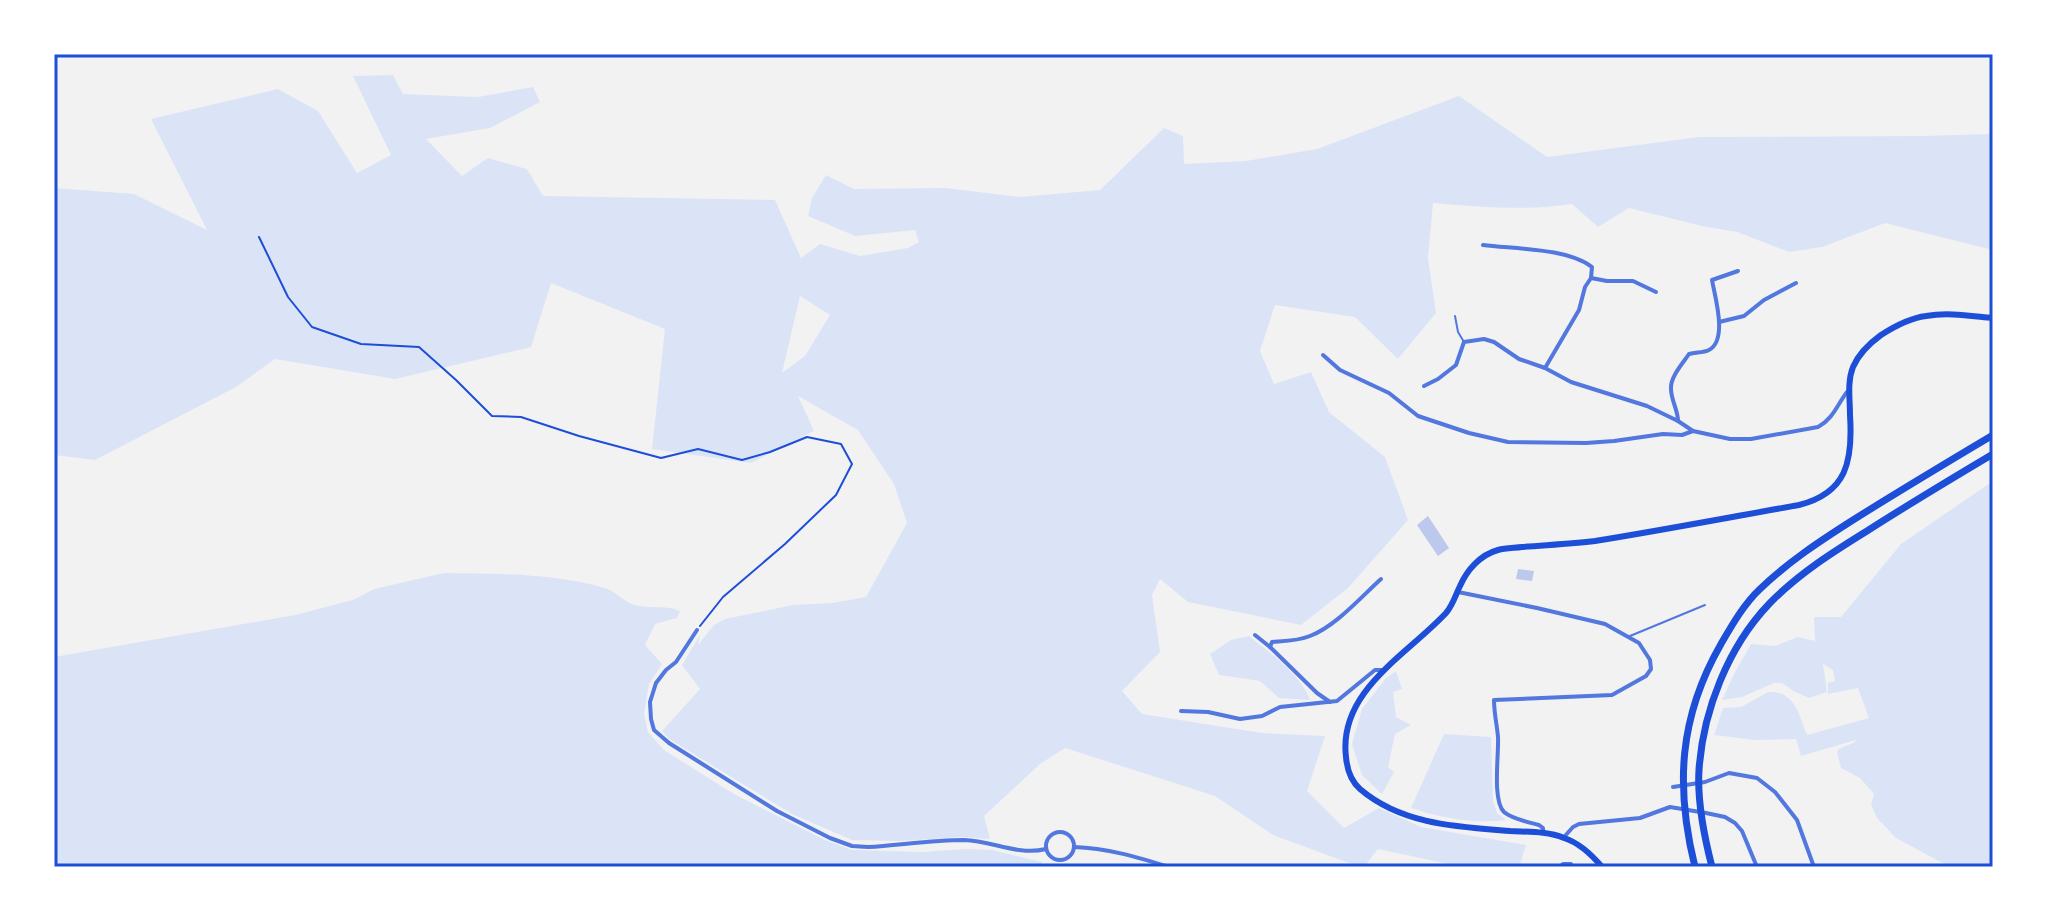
<svg xmlns="http://www.w3.org/2000/svg" width="2047" height="921" font-family="Jost,sans-serif">
<rect width="100%" height="100%" fill="#f2f2f2"/>
<g fill="#dbe4f7" fill-rule="evenodd">
<path d="M393 75 403 94 478 97 533 87 540 102 490 128 426 139 462 176 488 158 527 169 543 196 775 200 801 258 820 244 860 256 908 248 919 242 915 230 855 236 808 216 812 198 826 175 854 189 945 188 1020 197 1100 190 1164 128 1183 136 1184 164 1246 161 1317 149 1459 96 1547 157 1699 137 1921 136 1993 134V250L1885 223 1822 247 1789 252 1737 232 1702 226 1629 208 1598 227 1572 204C1525 211 1480 207 1433 203L1428 258 1436 313 1398 359 1355 317 1275 305 1260 351 1274 384 1311 372 1329 412 1385 457 1408 520 1348 588 1301 625 1188 602 1160 579 1152 595 1160 652 1122 691 1142 714 1262 733 1325 736 1307 791 1344 828 1379 808 1421 827 1526 845 1519 867H1463L1378 849 1364 867H1360L1273 835 1215 796 1065 748 1040 764 984 816 990 839 961 837 899 841 852 840 792 814 669 739 662 731 700 689 682 665 700 635 698 645 714 625 725 619 793 605 832 603 866 597 907 523 894 484 858 430 798 396 814 431 751 463 652 449 665 329 551 283 531 347 395 379 275 359 236 387 95 460 54 455V188L134 194 207 230 151 119 278 89 318 111 357 173 391 155 353 76ZM800 296 830 315 805 356 782 373Z"/>
<path d="M1993 481V867H1950L1896 838 1877 818 1871 805 1874 794 1860 778 1841 768 1837 752 1839 749 1855 742 1856 740 1801 756 1796 739 1755 740 1714 735 1723 708 1741 707 1768 692C1795 690 1799 715 1807 735L1869 718 1858 688 1828 694V683L1835 681 1833 670 1823 664 1827 692 1809 698 1795 692 1782 683H1774L1742 697 1722 700 1735 672 1751 644 1775 646 1798 637 1815 641 1814 617H1841L1901 544Z"/>
<path d="M444 573C500 574 551 573 605 588 615 591 622 600 632 604 649 610 665 604 680 611L677 618 655 624 645 645 662 664 649 684 644 714 648 732 664 750 734 794 825 840 852 850 922 852 966 849 992 850 1042 862V867H54V657L295 615 353 600 374 589Z"/>
<path d="M1249 636C1271 654 1300 673 1310 700L1279 698 1260 681 1219 675 1210 654 1231 640Z"/>
<polygon points="1396,671 1402,689 1393,692 1396,717 1411,725 1395,734 1388,767 1394,772 1382,794 1362,775 1352,744 1362,709 1386,678"/>
<path d="M1444 734 1491 737 1493 801 1497 813 1506 820C1475 824 1441 818 1411 808Z"/>
</g>
<g fill="#bdc9ec">
<polygon points="1428,516 1449,548 1438,556 1417,525"/>
<polygon points="1518,569 1534,571 1532,581 1516,579"/>
</g>
<g fill="none" stroke-linecap="round" stroke-linejoin="round">
<polyline stroke="#1d4ed8" stroke-width="2" points="259,237 288,297 312,327 361,344 419,347 456,380 492,416 521,417 579,436 661,458 698,449 742,460 770,452 807,437 841,444 852,464 836,495 785,544 723,597 700,626"/>
<g stroke="#5277de" stroke-width="2">
<polyline points="1455,316 1458,332 1464,342"/>
<polyline points="1630,636 1705,605"/>
</g>
<g stroke="#5277de" stroke-width="4">
<path d="M1483 245C1514 249 1568 248 1592 267L1591 278 1585 287 1579 310 1545 368"/>
<polyline points="1591,278 1607,281 1633,281 1656,292"/>
<polyline points="1719,322 1744,316 1764,300 1796,283"/>
<path d="M1323 355 1340 370 1389 393 1418 416 1469 433 1508 442 1586 443 1614 441 1663 434 1682 435 1693 431 1730 439H1751L1818 427C1833 419 1837 405 1847 392"/>
<polyline points="1424,386 1438,379 1456,365 1464,342 1484,339 1494,342 1519,359 1545,368 1571,382 1647,406 1678,421 1693,431"/>
<path d="M1678 421C1678 410 1671 400 1671 389 1670 377 1683 363 1689 354 1696 352 1703 353 1709 350 1728 340 1715 297 1712 280L1738 271"/>
<path d="M1458 592 1537 608 1605 624 1639 643 1650 660 1651 669 1646 676 1612 695 1494 700C1494 713 1497 725 1498 737 1499 754 1492 800 1504 812 1512 819 1528 822 1539 825L1543 828V833"/>
<path d="M697 630 676 662 666 670 656 683 650 702 651 719 654 730 669 743 777 811 830 838 852 846 868 847C900 845 933 840 964 840 993 841 1018 856 1046 849"/>
<polyline points="1255,635 1270,647"/>
<path d="M1330 702 1317 693 1270 647 1272 642C1285 641 1298 641 1310 636 1336 626 1361 597 1381 579"/>
<polyline points="1181,711 1208,712 1240,719 1262,716 1280,707 1337,701 1375,670 1384,670"/>
<polyline points="1673,787 1705,782 1729,773 1757,778 1775,792 1797,820 1814,867"/>
<circle cx="1060" cy="846" r="14"/>
<polyline points="1564,837 1573,827 1579,824 1640,818 1670,807 1706,813 1725,817 1735,823 1742,831 1757,867"/>
<path d="M1074 847C1107 848 1137 857 1169 867"/>
<polyline points="1560,867 1563,864 1571,864 1573,867"/>
</g>
<path stroke="#1d4ed8" stroke-width="6" d="M1602 867C1592 855 1580 843 1564 838 1547 831 1528 832 1510 831 1459 827 1402 825 1360 789 1351 781 1347 769 1346 757 1338 691 1407 655 1446 613 1453 605 1455 596 1460 586 1467 570 1480 555 1498 550 1505 548 1515 548 1522 547 1546 545 1571 544 1595 541 1663 530 1731 517 1799 505 1847 493 1853 461 1850 415 1850 399 1847 382 1853 367 1859 353 1870 343 1881 335 1895 326 1910 318 1926 316 1948 312 1971 316 1993 318"/>
<g stroke="#1d4ed8" stroke-width="7">
<path d="M1695 867C1675 786 1679 717 1721 644 1732 625 1744 604 1760 589 1788 562 1820 541 1853 520 1899 491 1946 463 1993 435"/>
<path d="M1712 867C1704 836 1697 802 1699 770 1703 711 1728 647 1769 604 1798 574 1833 552 1867 531 1909 504 1951 479 1993 454"/>
</g>
</g>
<rect width="2047" height="921" fill="none" stroke="#ffffff" stroke-width="112"/>
<rect x="56" y="56" width="1935" height="809" fill="none" stroke="#1d4ed8" stroke-width="3"/>
</svg>
